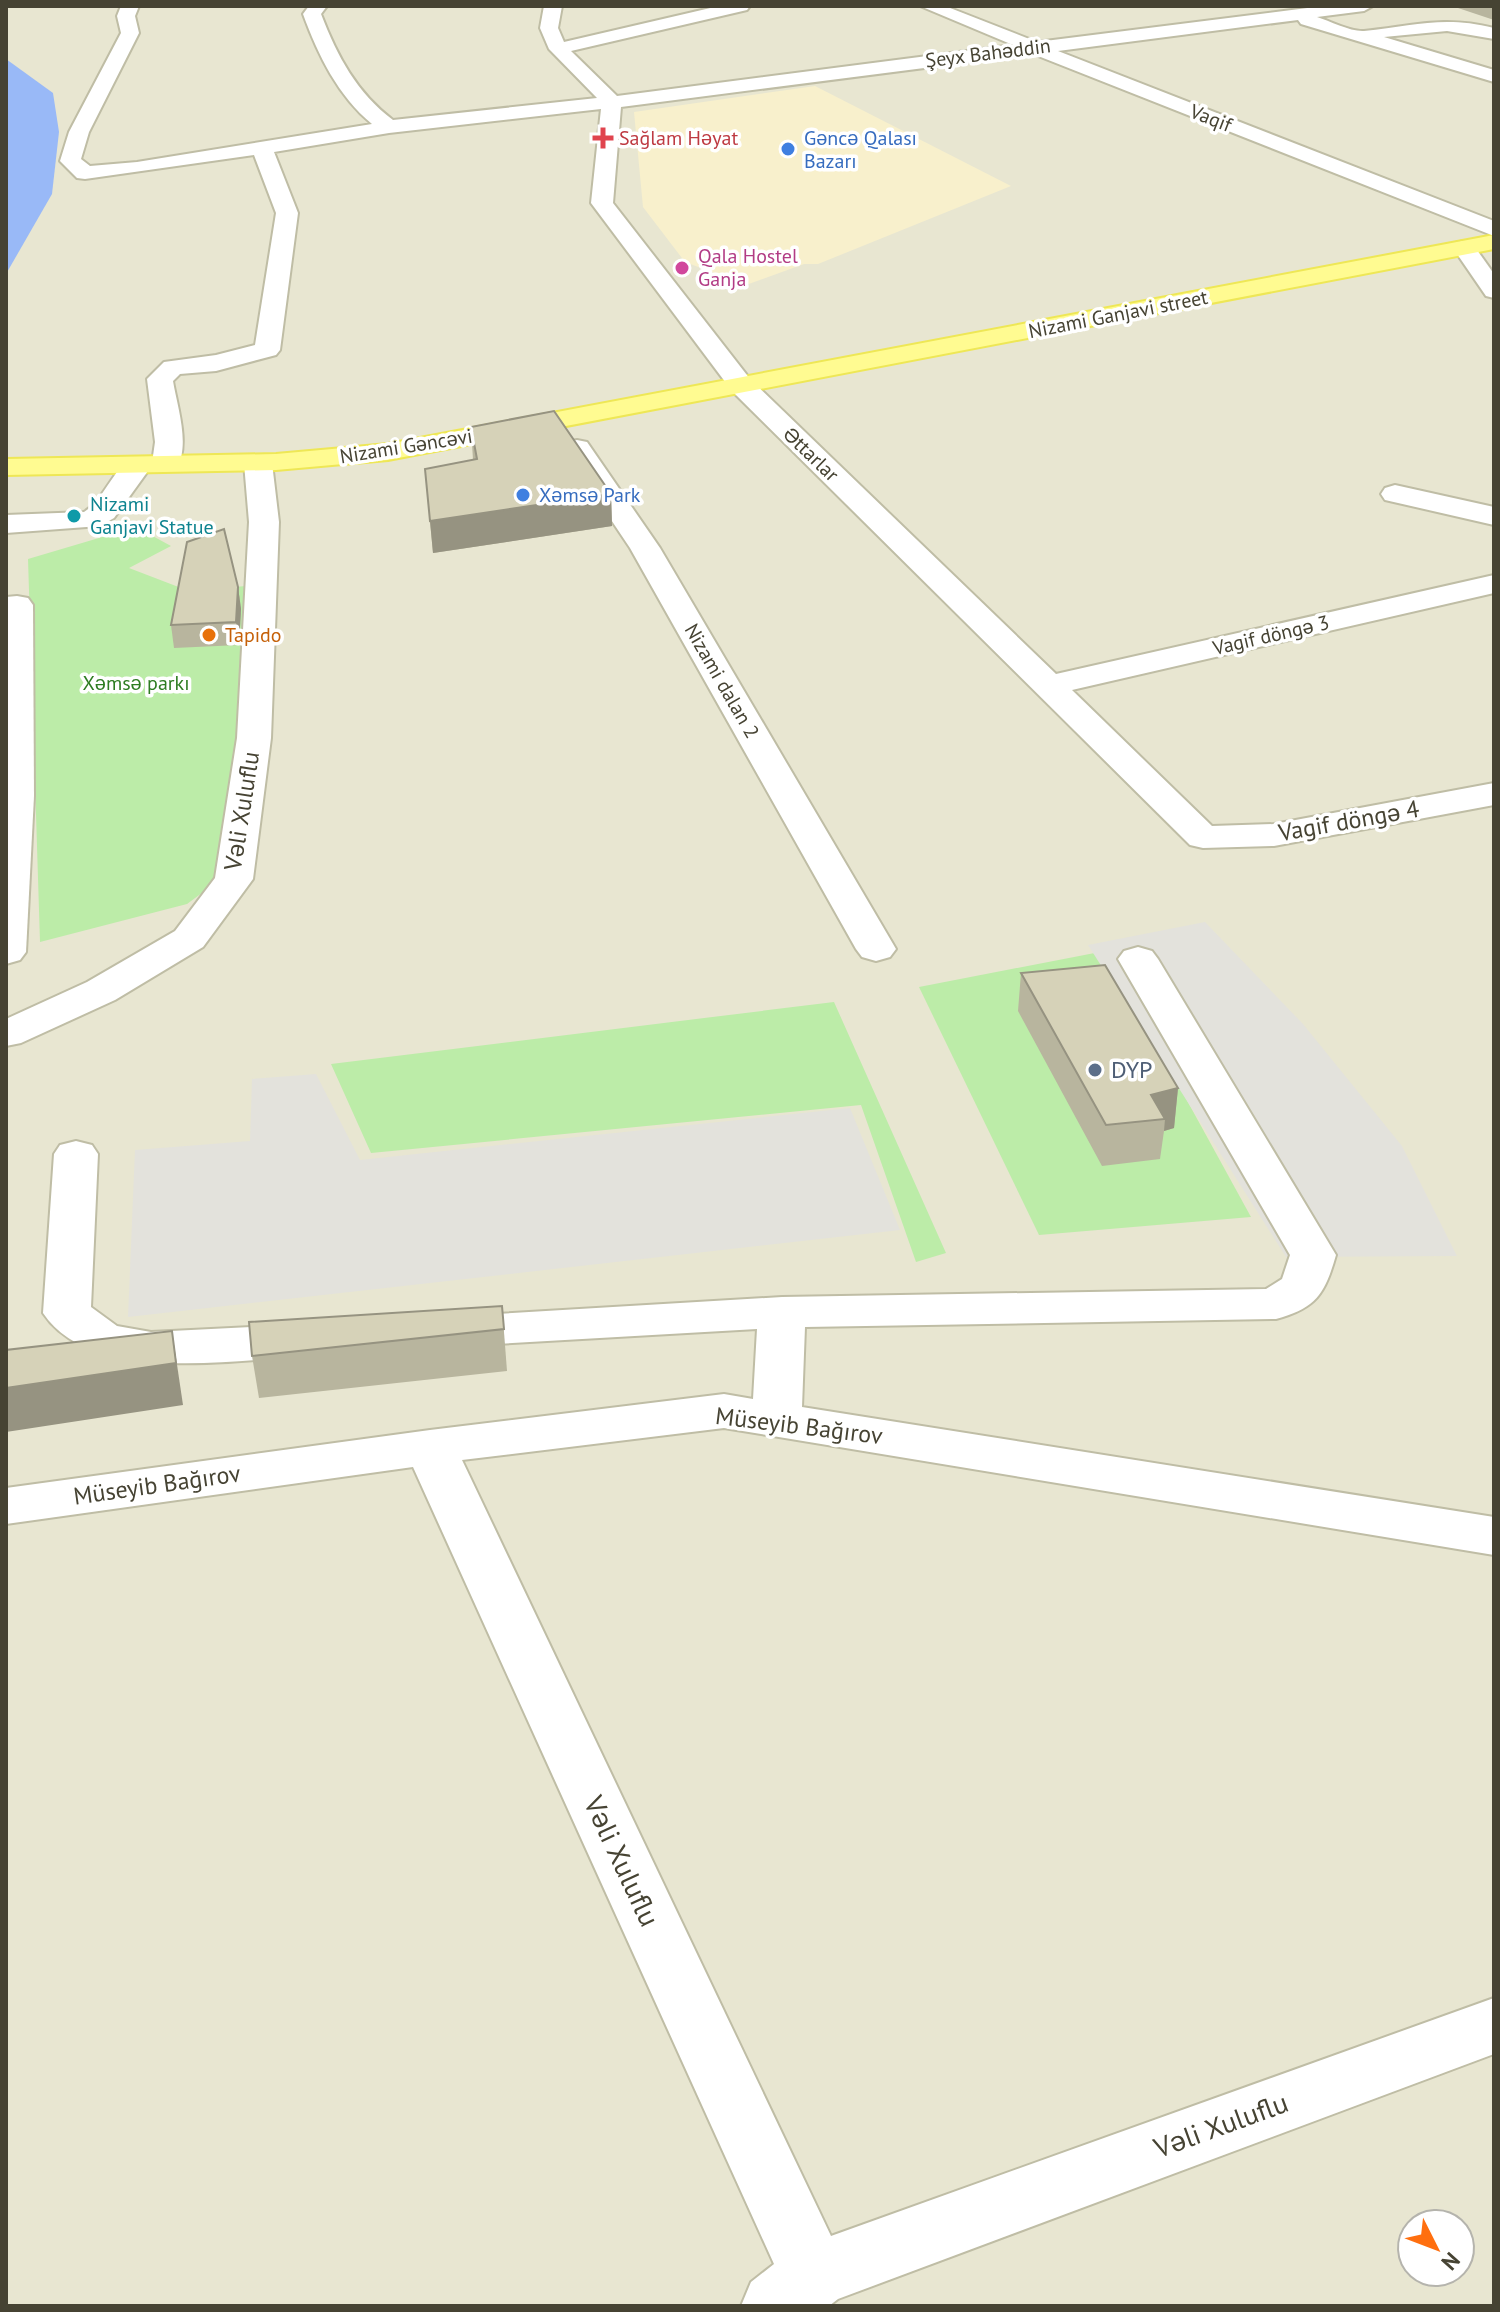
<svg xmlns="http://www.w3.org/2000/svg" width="1500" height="2312" font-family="'PT Sans',sans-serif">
<rect width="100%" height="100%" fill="#f3f3e3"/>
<path fill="#e8e6d1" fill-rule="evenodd" d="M6 6H1494V2306H6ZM1412 2224H1460V2272H1412Z"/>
<polygon fill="#f8f0cc" points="815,86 1011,186 818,264 804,264 746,285 685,262 643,207 634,112"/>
<g fill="#bceca8">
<polygon points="136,527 171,546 129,568 189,591 246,586 243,672 222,878 187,904 40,942 28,559"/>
<polygon points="1105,951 1251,1217 1039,1235 919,987"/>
<polygon points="834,1002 946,1253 916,1262 861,1105 371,1153 331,1064"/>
</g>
<g fill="#e3e2dc">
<polygon points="1205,922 1303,1024 1402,1146 1457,1256 1286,1257 1088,945"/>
<polygon points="316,1074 360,1160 850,1108 900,1230 128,1317 135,1150 250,1141 252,1079"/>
</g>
<polygon fill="#99b9f7" points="6,59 53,93 59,132 52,194 6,274"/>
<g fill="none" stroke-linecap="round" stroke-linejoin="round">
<g stroke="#bfbda5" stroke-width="4">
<g id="minor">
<path d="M121 6H139L135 16 139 33 89 132 81 159 90 166 137 162 372 124C338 96 318 55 303 14L309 6H327L321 14C337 56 357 93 393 120L597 98 549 49 540 28 544 6H562L558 28 564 42 719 6H750L747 10 571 51 617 96 1013 45 920 6H945L1037 42 1323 6H1373L1364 11 1317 17C1330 21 1351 32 1364 31 1413 26 1444 15 1494 28V39L1447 31 1384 37 1494 70V82L1301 24 1298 20 1058 51 1494 221V236L1033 54 621 107 613 203 750 379 1056 674 1494 575V593L1072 690 1212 826 1274 824 1494 783V805L1274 846 1203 848 1190 845 732 391 591 203 601 109 389 133 274 152 298 213 280 350 276 355 216 371 180 374 173 381C177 406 191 446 176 469L166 471 156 469 153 464 114 518 100 526 6 533V515L84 512C110 496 117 450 149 458L152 463 155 442 147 379 164 362 216 355 255 345 276 213 254 155 85 179 77 178 60 161 69 132 121 33 117 16Z"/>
<polygon points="1464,241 1472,243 1494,274 1494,298 1486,296 1453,248 1456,243"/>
<polygon points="577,440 587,442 660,548 896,949 890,957 876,961 862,957 856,949 630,548 563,448 567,442"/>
<polygon points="258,455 268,457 272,463 279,522 271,738 253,879 203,947 115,1000 21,1043 6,1046 6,1019 87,982 175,931 215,878 237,738 249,522 244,463 248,457"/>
<polygon points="1395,485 1494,507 1494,525 1385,500 1381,494 1385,488"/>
<polygon points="17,596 28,598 33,605 34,796 26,952 20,960 6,964 6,597"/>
<path d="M1138 947 1152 951 1158 959 1336 1255C1325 1293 1317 1308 1276 1319L805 1327 802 1407 1494 1517V1555L724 1428 462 1460 831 2236 1494 1998V2054L838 2299 829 2306H741L751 2282 774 2264 413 1467 6 1524V1488L430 1430 724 1394 753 1399 757 1329 445 1347 428 1343 421 1332 428 1321 445 1317 782 1297 1266 1289 1282 1279 1290 1255 1118 959 1124 951Z"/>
<path d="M76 1141 92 1145 98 1154 91 1307 117 1326 151 1332 312 1324 329 1329 336 1340 329 1351 312 1356C237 1359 91 1386 43 1313L54 1154 60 1145Z"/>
</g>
</g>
<g stroke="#eee756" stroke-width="4">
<polygon id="major" points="1494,235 1494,249 388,460 276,470 6,475 6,459 276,454 388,444"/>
</g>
<use href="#minor" fill="#fff" fill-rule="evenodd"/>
<use href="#major" fill="#fffb91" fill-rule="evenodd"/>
</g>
<g fill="#b8b59e">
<polygon points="1458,6 1494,6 1494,20 1458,8"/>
<polygon points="471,427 611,494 612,526 433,553 425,469 473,460"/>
<polygon points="238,587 241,609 239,645 174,648 171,625"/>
<polygon points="1021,973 1178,1088 1174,1128 1164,1131 1160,1159 1102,1166 1018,1011"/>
<polygon points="502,1306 507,1371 259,1398 252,1356"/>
</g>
<g fill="#969381">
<polygon points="611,494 612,526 433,553 430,521"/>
<polygon points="238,587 241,609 239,645 236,622"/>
<polygon points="1178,1088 1174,1128 1164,1131 1165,1119 1151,1095"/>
<polygon points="172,1331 183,1405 6,1432 6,1388"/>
</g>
<g fill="#d6d2b8" stroke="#969381" stroke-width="2">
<polygon points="554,411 611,494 430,521 425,469 477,459 471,427"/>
<polygon points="224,529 238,587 236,622 171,625 187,542"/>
<polygon points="1105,965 1178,1088 1151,1095 1165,1119 1106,1125 1021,973"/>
<polygon points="502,1306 504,1329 252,1356 249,1322"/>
<polygon points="172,1331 176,1363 6,1388 6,1350"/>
</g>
<path fill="#e0444e" stroke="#fff" stroke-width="3" d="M599 126h8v8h8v8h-8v8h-8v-8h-8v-8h8z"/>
<g fill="#3f7fe0" stroke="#fff" stroke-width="3">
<circle cx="788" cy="149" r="8"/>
<circle cx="523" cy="495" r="8"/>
</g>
<circle fill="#d1479c" stroke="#fff" stroke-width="3" cx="682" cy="268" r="8"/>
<circle fill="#0f9aa8" stroke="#fff" stroke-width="3" cx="74" cy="516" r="8"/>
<circle fill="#e8710a" stroke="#fff" stroke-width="3" cx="209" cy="635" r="8"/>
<circle fill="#5c6f8a" stroke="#fff" stroke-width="3" cx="1095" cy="1070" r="8"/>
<g text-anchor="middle" stroke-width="7" stroke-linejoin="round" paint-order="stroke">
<g font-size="20" fill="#464333" stroke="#fff">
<text transform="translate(988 53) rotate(-7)" y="7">Şeyx Bahəddin</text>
<text transform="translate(1211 118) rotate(21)" y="7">Vaqif</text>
<text transform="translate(1118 314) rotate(-11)" y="7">Nizami Ganjavi street</text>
<text transform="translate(406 446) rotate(-9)" y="7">Nizami Gəncəvi</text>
<text transform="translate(811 454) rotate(44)" y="7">Əttarlar</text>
<text transform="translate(1271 635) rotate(-13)" y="7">Vagif döngə 3</text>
<text transform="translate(722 681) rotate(60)" y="7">Nizami dalan 2</text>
</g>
<g font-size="20" fill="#be3a42" stroke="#fff" text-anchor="start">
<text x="619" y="145">Sağlam Həyat</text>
</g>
<g font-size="20" fill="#366cbe" stroke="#fff" text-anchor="start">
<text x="804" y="145">Gəncə Qalası<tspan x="804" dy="23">Bazarı</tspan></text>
<text x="539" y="502">Xəmsə Park</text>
</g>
<g font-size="20" fill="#b23c85" stroke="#fff" text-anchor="start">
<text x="698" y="263">Qala Hostel<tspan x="698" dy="23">Ganja</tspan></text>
</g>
<g font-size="20" fill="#0d838f" stroke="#fff" text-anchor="start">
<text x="90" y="511">Nizami<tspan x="90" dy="23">Ganjavi Statue</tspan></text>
</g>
<g font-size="20" fill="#c56008" stroke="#fff" text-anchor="start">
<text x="225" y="642">Tapido</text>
</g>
<g font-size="20" fill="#2d7c21" stroke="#fff">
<text x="136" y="690">Xəmsə parkı</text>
</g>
<g font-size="24" fill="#464333" stroke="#fff">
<text transform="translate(242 811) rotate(-81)" y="8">Vəli Xuluflu</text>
<text transform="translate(1349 821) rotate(-10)" y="8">Vagif döngə 4</text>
<text transform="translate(799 1426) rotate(7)" y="8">Müseyib Bağırov</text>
<text transform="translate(157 1485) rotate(-8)" y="8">Müseyib Bağırov</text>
</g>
<g font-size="24" fill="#4e5e75" stroke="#fff" text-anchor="start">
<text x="1111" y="1078">DYP</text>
</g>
<g font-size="28" fill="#464333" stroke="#fff">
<text transform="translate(622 1861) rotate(65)" y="10">Vəli Xuluflu</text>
<text transform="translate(1221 2125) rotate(-20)" y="10">Vəli Xuluflu</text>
</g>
</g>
<rect width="1500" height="2312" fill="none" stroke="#464333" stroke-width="16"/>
<g transform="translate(1436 2248) rotate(132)"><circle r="38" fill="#ffffff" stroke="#b5b4ad" stroke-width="2"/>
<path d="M0-6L14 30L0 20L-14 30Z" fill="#ff6f0f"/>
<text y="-12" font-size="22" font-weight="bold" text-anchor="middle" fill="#464333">N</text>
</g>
</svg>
